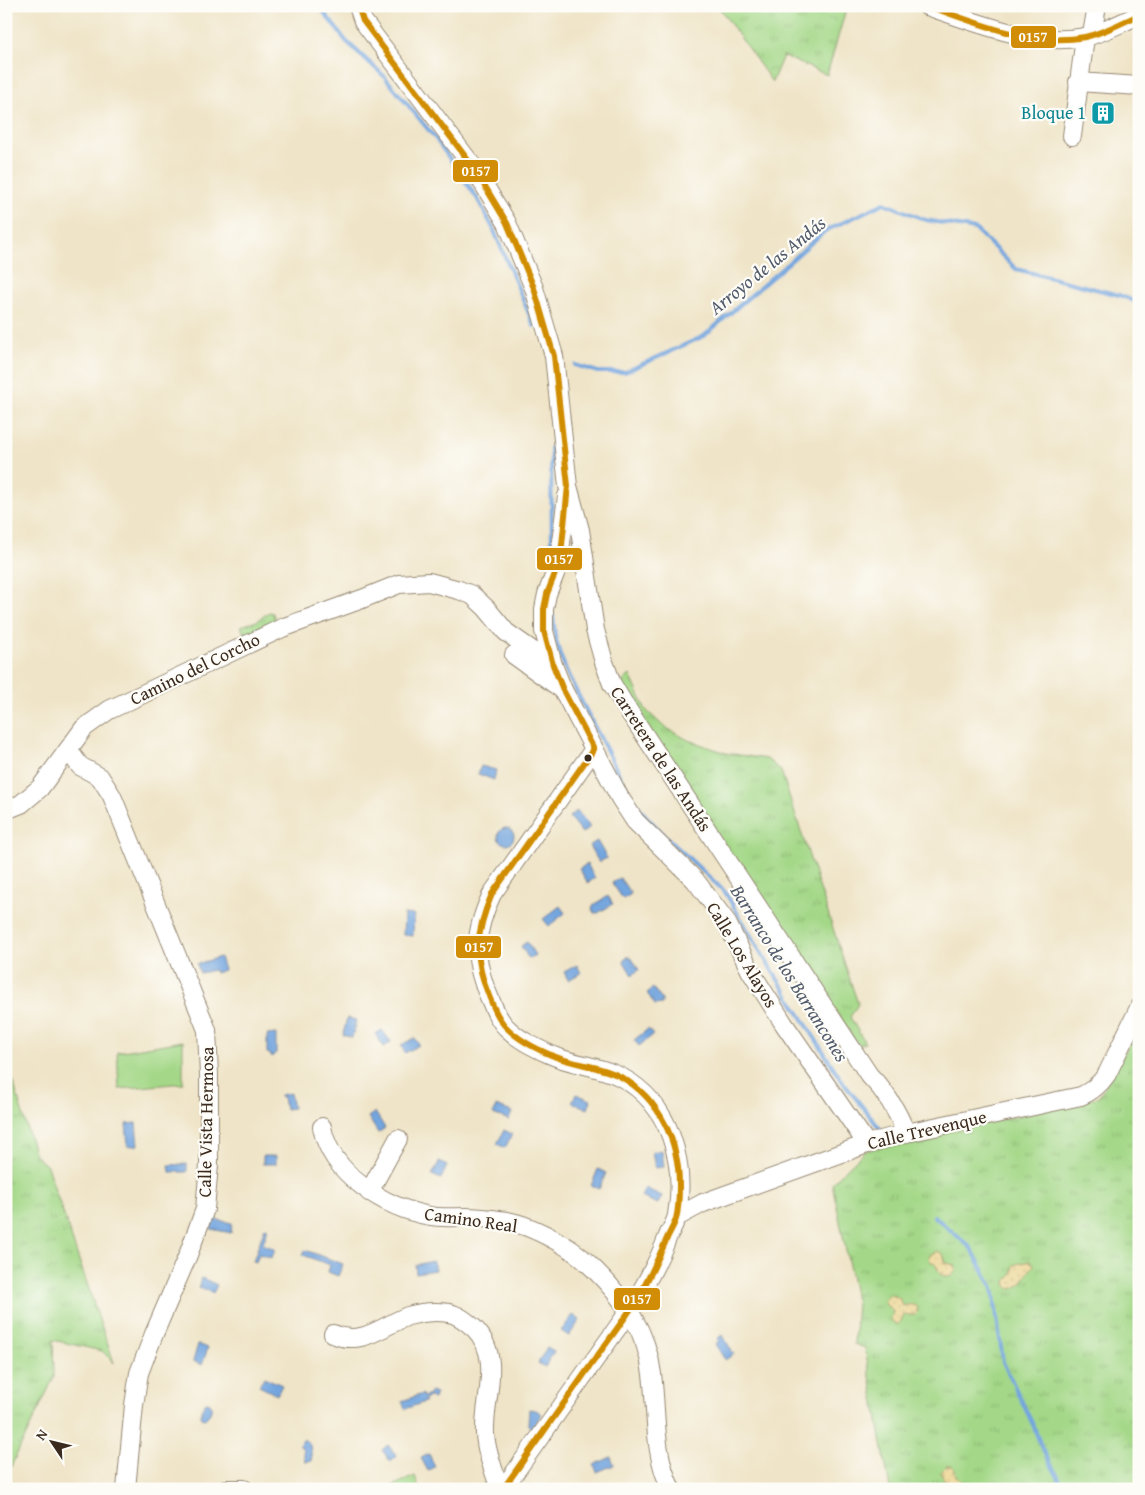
<svg xmlns="http://www.w3.org/2000/svg" width="1145" height="1495" font-family="'Gentium Book Plus',serif">
<defs>
<pattern id="grass-tufts" width="24" height="20" patternUnits="userSpaceOnUse" patternTransform="scale(1.25)"><rect width="24" height="20" fill="#a4d888"/><path d="M3 7l-1-3M5 7V3M7 7l1-3M15 17l-1-3M17 17v-4M19 17l1-3" fill="none" stroke="#8eba75"/></pattern>
<pattern id="sand-dots" width="8" height="8" patternUnits="userSpaceOnUse" patternTransform="scale(1.25)"><rect width="8" height="8" fill="#eeda9e"/><path d="M2 2h.1M6 6h.1" fill="none" stroke="#cdbb88" stroke-width="1.8" stroke-linecap="round"/></pattern>
</defs>
<rect width="100%" height="100%" fill="#fdfcf7"/>
<filter id="ink" filterUnits="userSpaceOnUse"><feTurbulence type="fractalNoise" baseFrequency=".02" numOctaves="2"/><feDisplacementMap in="SourceGraphic" scale="10" xChannelSelector="R" yChannelSelector="G"/><feConvolveMatrix kernelMatrix="1 2 1 2 8 2 1 2 1" color-interpolation-filters="sRGB"/></filter>
<filter id="wash" filterUnits="userSpaceOnUse"><feTurbulence type="fractalNoise" baseFrequency=".0096" numOctaves="4" result="noise"/><feDisplacementMap in="SourceGraphic" scale="20" xChannelSelector="R" yChannelSelector="G"/><feGaussianBlur stdDeviation="1.12" result="paint"/><feColorMatrix in="noise" values="0 0 0 0 0 0 0 0 0 0 0 0 0 0 0 0 0 1.4 0 .05"/><feComposite in="paint" operator="in"/></filter>
<g filter="url(#wash)">
<rect width="100%" height="100%" fill="#efe4c7"/>
<g fill="url(#grass-tufts)" stroke="#708153">
<polygon points="718,6 847,6 827,75 783,56 772,82"/>
<polygon points="269,612 273,613 276,626 245,636 241,626 257,621"/>
<polygon points="630,675 646,710 663,726 688,740 726,753 767,759 781,771 858,1004 850,1017 865,1043 858,1045 636,711 621,683"/>
<polygon points="1139,1028 1139,1489 890,1489 865,1348 854,1344 857,1304 832,1183 865,1151 1099,1097"/>
<polygon points="6,1058 35,1155 47,1166 114,1363 102,1351 53,1340 54,1377 6,1477"/>
</g>
<g fill="url(#sand-dots)" stroke="#94825e">
<path d="M937 1251 943 1254 946 1263 955 1265 956 1271C952 1276 947 1277 941 1275L935 1264 929 1260 930 1255Z"/>
<path d="M1029 1261 1033 1263 1034 1266C1025 1273 1023 1286 1012 1289L1007 1287 1006 1281 1012 1275 1014 1265Z"/>
<path d="M890 1295 899 1298 903 1306C908 1305 912 1303 917 1307V1313L915 1315H904L901 1321 897 1325 891 1320 893 1311 885 1304V1299Z"/>
<polygon points="946,1466 952,1466 955,1471 956,1476 968,1487 964,1489 955,1489 946,1480 945,1481 940,1472"/>
</g>
<g fill="#a4d888" stroke="#708153">
<polygon points="183,1041 183,1083 119,1089 117,1052"/>
<polygon points="415,1476 419,1489 385,1489"/>
</g>
<g fill="#73a5de" stroke="#57687e">
<polygon points="481,766 496,770 494,780 478,774"/>
<polygon points="577,811 590,827 582,833 569,817"/>
<circle cx="506" cy="836" r="8"/>
<polygon points="597,841 607,858 599,862 589,846"/>
<polygon points="587,864 595,878 588,883 579,869"/>
<polygon points="620,878 631,894 623,899 612,883"/>
<polygon points="608,896 613,904 598,913 594,913 592,909 594,905"/>
<polygon points="560,906 565,913 549,926 543,919"/>
<polygon points="404,914 414,915 413,936 403,935"/>
<polygon points="527,942 535,955 529,959 521,946"/>
<polygon points="220,957 224,970 215,973 214,970 200,973 197,964"/>
<polygon points="627,957 631,957 639,970 632,975 624,962"/>
<polygon points="577,965 581,973 568,980 564,972"/>
<polygon points="653,988 662,1000 662,1004 655,1005 647,993"/>
<polygon points="347,1018 356,1020 352,1038 343,1035"/>
<polygon points="648,1029 653,1035 639,1046 634,1040"/>
<polygon points="382,1030 391,1042 384,1047 375,1034"/>
<polygon points="276,1034 276,1053 274,1054 273,1056 271,1057 270,1054 267,1053 267,1035"/>
<polygon points="415,1038 419,1045 405,1053 401,1045"/>
<polygon points="290,1093 293,1108 285,1109 283,1097 280,1097 280,1095"/>
<polygon points="576,1094 591,1100 588,1109 572,1102"/>
<polygon points="496,1106 512,1112 509,1120 493,1114"/>
<polygon points="375,1112 385,1128 378,1133 368,1117"/>
<polygon points="136,1123 138,1145 128,1146 126,1124"/>
<polygon points="504,1130 512,1134 505,1148 497,1144"/>
<polygon points="662,1150 664,1167 655,1168 652,1152"/>
<rect x="263" y="1156" width="13" height="8"/>
<polygon points="439,1162 447,1166 441,1179 432,1175"/>
<polygon points="187,1164 187,1172 170,1172 169,1165"/>
<polygon points="598,1169 606,1173 599,1189 591,1186"/>
<polygon points="645,1188 662,1196 658,1204 641,1197"/>
<polygon points="213,1219 232,1223 231,1233 211,1229"/>
<polygon points="265,1227 268,1228 263,1244 275,1249 272,1258 259,1254 256,1262 253,1261"/>
<polygon points="305,1250 343,1264 338,1276 328,1272 330,1265 303,1255"/>
<polygon points="433,1261 435,1270 416,1273 415,1265"/>
<polygon points="202,1278 217,1285 213,1293 198,1287"/>
<polygon points="573,1315 580,1320 569,1336 561,1331"/>
<polygon points="722,1335 734,1354 725,1360 715,1344 719,1341 718,1338"/>
<polygon points="198,1344 208,1348 202,1365 193,1361"/>
<polygon points="547,1347 554,1351 545,1367 538,1363"/>
<polygon points="264,1377 282,1385 277,1395 259,1386"/>
<polygon points="431,1391 436,1393 434,1399 430,1397 424,1399 425,1402 405,1409 402,1401 422,1394 423,1397 429,1395"/>
<path d="M206 1402 210 1403C213 1409 210 1416 204 1419L201 1417 202 1408Z"/>
<polygon points="529,1409 536,1410 542,1414 532,1428 528,1424"/>
<polygon points="304,1439 310,1445 312,1461 305,1462 303,1449 299,1445"/>
<polygon points="388,1445 397,1456 390,1461 382,1450"/>
<polygon points="429,1454 435,1467 428,1471 421,1458"/>
<polygon points="611,1457 614,1465 597,1472 594,1465"/>
</g>
<g fill="none" stroke-linecap="round" stroke-linejoin="round">
<g stroke="#73a5de" stroke-width="4">
<polyline points="319,6 346,41 384,76 436,139 477,198 493,228 534,326"/>
<polyline points="575,365 598,372 625,372 704,336 825,231 884,203 926,220 975,229 1016,269 1119,295 1139,303"/>
<polyline points="551,447 552,550"/>
<polyline points="553,616 555,636 560,655 569,677 629,794 643,813 662,833 725,892 763,956 842,1081 881,1130"/>
<polyline points="934,1216 971,1248 993,1288 1003,1362 1034,1427 1042,1449 1065,1489"/>
</g>
</g>
</g>
<g filter="url(#ink)">
<g fill="none" stroke-linecap="round" stroke-linejoin="round">
<g stroke="#958772" stroke-width="20">
<g id="minor">
<path d="M358 6 363 21 474 168 507 223 534 288 554 356 568 486 580 530 595 630 604 662 612 684 624 704 869 1075C886 1092 897 1110 906 1133"/>
<path d="M927 6C975 22 1033 47 1085 37 1103 33 1122 22 1139 15"/>
<polyline points="1092,34 1097,6"/>
<polyline points="1078,82 1139,86"/>
<polyline points="1072,136 1085,37"/>
<polyline points="567,496 558,566 547,594 544,609 544,631 553,665 563,690 620,798 635,821 695,880 726,921 751,972 784,1024 867,1144"/>
<polyline points="514,655 563,690"/>
<polyline points="68,750 80,766 100,777 112,796 207,1030 209,1075 209,1165 205,1209 188,1255 154,1334 139,1373 134,1405 126,1489"/>
<polyline points="6,810 21,804 40,788 84,728 109,710 282,628 362,599 399,584 429,582 459,590 472,595 486,608 506,632 553,665"/>
<path d="M322 1127C331 1175 386 1208 430 1216 441 1218 453 1217 465 1217 478 1217 493 1219 506 1221 525 1224 545 1234 562 1244 574 1251 585 1260 595 1270 624 1299 647 1331 652 1374 657 1412 653 1453 671 1489"/>
<polyline points="369,1192 398,1139"/>
<path d="M677 1217 703 1203 867 1144 906 1133 1081 1096C1093 1091 1100 1084 1107 1074L1139 1008"/>
<path d="M333 1334C362 1347 382 1326 408 1316 422 1312 434 1311 449 1313 459 1315 467 1322 474 1328 504 1358 483 1398 485 1434 486 1452 494 1471 500 1489"/>
<polyline points="226,1489 244,1489"/>
<path d="M503 1489 630 1310C645 1286 658 1262 668 1236 671 1229 676 1222 677 1215 686 1163 671 1104 621 1077 598 1065 572 1065 549 1054 534 1047 519 1040 507 1028 499 1021 494 1009 490 999 472 960 474 932 492 894L594 749"/>
</g>
</g>
<use href="#minor" stroke="#fff" stroke-width="18"/>
<g stroke="#fdfcf7" stroke-width="10">
<g id="bus-1">
<polyline points="358,6 363,21 474,168 507,223 534,288 554,356 568,486 562,545 558,566 547,594 544,609 544,631 553,665 563,690 594,749"/>
<path d="M928 6C977 23 1032 47 1085 37 1104 33 1121 23 1139 15"/>
<path d="M503 1489C533 1447 563 1404 593 1362 605 1345 618 1328 630 1310 646 1286 657 1261 668 1236 671 1230 674 1225 676 1219 679 1208 679 1196 679 1185 679 1142 660 1099 621 1077 601 1066 577 1065 556 1057 538 1050 518 1040 505 1026 497 1017 493 1006 489 996 473 958 476 931 492 894L594 749"/>
</g>
</g>
<use href="#bus-1" stroke="#d18d06" stroke-width="6"/>
</g>
</g>
<defs>
<g id="building-square" transform="scale(1.25)"><rect x="-9" y="-9" width="18" height="18" rx="4" fill="#0f9aa8" stroke="#fdfcf7"/><path d="M-4-6H4V6H1V3H-1V6H-4ZM-2.5-4.3h1.7v1.8h-1.7ZM.8-4.3h1.7v1.8H.8ZM-2.5-1h1.7V.8h-1.7ZM.8-1h1.7V.8H.8Z" fill="#fff"/></g>
</defs>
<g fill-rule="evenodd">
<use href="#building-square" x="1103" y="113"/>
</g>
<circle fill="#3b2a1e" stroke="#fdfcf7" stroke-width="2" cx="588" cy="758" r="4.5"/>
<g text-anchor="middle" stroke-width="4.5" stroke-linejoin="round" paint-order="stroke">
<g font-size="18" fill="#0d838f" stroke="#fdfcf7" text-anchor="end">
<text x="1086" y="119">Bloque 1</text>
</g>
<g font-size="18" fill="#3b2a1e" stroke="#fdfcf7">
<text transform="translate(195 669) rotate(-26)" y="6">Camino del Corcho</text>
<text transform="translate(661 759) rotate(57)" y="6">Carretera de las Andás</text>
<text transform="translate(742 955) rotate(59)" y="6">Calle Los Alayos</text>
<text transform="translate(206 1122) rotate(-89)" y="6">Calle Vista Hermosa</text>
<text transform="translate(927 1130) rotate(-13)" y="6">Calle Trevenque</text>
<text transform="translate(471 1220) rotate(8)" y="6">Camino Real</text>
</g>
<g font-size="19" font-style="italic" fill="#515b6b" stroke="#fdfcf7">
<text transform="translate(767 265) rotate(-39)" y="7">Arroyo de las Andás</text>
<text transform="translate(790 973) rotate(58)" y="7">Barranco de los Barrancones</text>
</g>
</g>
<g stroke="#fdfcf7" stroke-width="2">
<rect x="1010" y="25" width="47" height="24" rx="5" fill="#d18d06"/>
<rect x="452" y="159" width="47" height="24" rx="5" fill="#d18d06"/>
<rect x="536" y="547" width="47" height="24" rx="5" fill="#d18d06"/>
<rect x="455" y="935" width="47" height="24" rx="5" fill="#d18d06"/>
<rect x="613" y="1287" width="48" height="24" rx="5" fill="#d18d06"/>
</g>
<g font-size="14" text-anchor="middle" font-weight="bold" fill="#fff">
<text x="1033" y="42">0157</text>
<text x="476" y="176">0157</text>
<text x="559" y="564">0157</text>
<text x="479" y="952">0157</text>
<text x="637" y="1304">0157</text>
</g>
<rect width="1145" height="1495" fill="none" stroke="#fdfcf7" stroke-width="25"/>
<g transform="translate(52 1442) rotate(305)" stroke="#fdfcf7" stroke-width="4" paint-order="stroke">
<path d="M0-4L9 19L0 12L-9 19Z" fill="#3b2a1e"/>
<text y="-8" font-size="14" font-weight="bold" text-anchor="middle" fill="#3b2a1e">N</text>
</g>
</svg>
